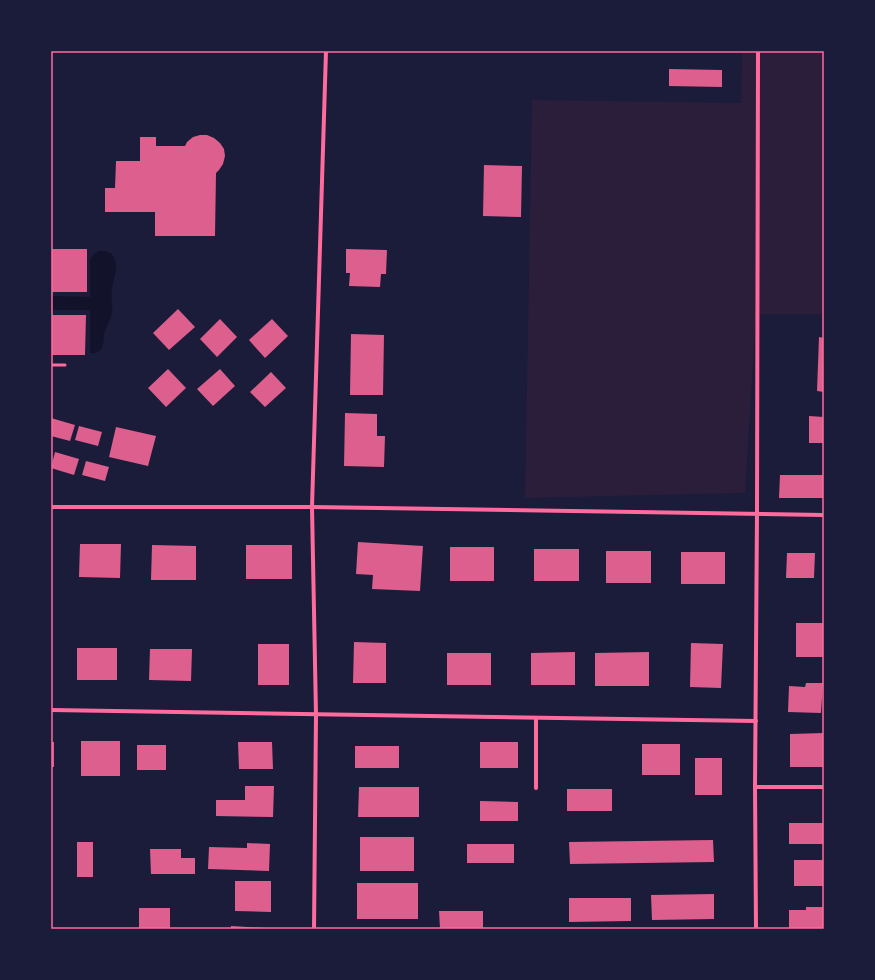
<svg xmlns="http://www.w3.org/2000/svg" width="875" height="980" font-family="'Noto Serif',serif">
<rect width="100%" height="100%" fill="#1b1b3a"/>
<polygon fill="#2a1e3b" points="742,51 824,51 824,314 756,314 745,493 525,498 532,100 741,103"/>
<path fill="#12122b" d="M99 251C105 251 110 251 113 256 120 267 113 278 112 289 110 297 113 305 112 314 110 321 106 327 104 334 103 339 104 345 101 349 98 353 95 353 90 353V310H51V296L90 297V259L94 254Z"/>
<g fill="#dd5f8e">
<polygon points="669,69 722,70 722,87 669,86"/>
<polygon points="200,135 207,135 214,138 220,143 224,149 225,156 223,164 219,170 216,173 215,236 155,236 155,212 105,212 105,188 115,188 116,161 140,161 140,137 156,137 156,146 185,146 187,142 193,137"/>
<polygon points="484,165 522,166 521,217 483,216"/>
<rect x="51" y="249" width="36" height="43"/>
<polygon points="346,249 387,250 386,274 381,274 380,287 349,286 350,273 346,273"/>
<polygon points="178,309 195,327 169,350 153,333"/>
<polygon points="51,315 86,315 85,355 51,355"/>
<polygon points="220,319 237,337 217,357 200,339"/>
<polygon points="272,319 288,336 265,358 249,340"/>
<polygon points="351,334 384,335 383,395 350,395"/>
<polygon points="819,337 824,338 824,392 817,391"/>
<polygon points="168,369 186,388 166,407 148,388"/>
<polygon points="220,369 235,386 213,406 197,389"/>
<polygon points="271,372 286,388 265,407 250,392"/>
<polygon points="345,413 377,414 377,436 385,436 384,467 344,466"/>
<polygon points="809,416 824,417 824,443 809,443"/>
<polygon points="51,418 75,425 70,441 51,436"/>
<polygon points="79,426 102,432 98,446 75,440"/>
<polygon points="116,427 156,436 148,466 109,457"/>
<polygon points="55,452 79,459 74,475 51,468"/>
<polygon points="86,461 109,467 105,481 82,475"/>
<polygon points="780,475 824,475 824,498 779,498"/>
<polygon points="358,542 423,546 420,591 372,589 373,575 356,574"/>
<polygon points="80,544 121,544 120,578 79,577"/>
<polygon points="152,545 196,546 196,580 151,580"/>
<rect x="246" y="545" width="46" height="34"/>
<rect x="450" y="547" width="44" height="34"/>
<rect x="534" y="549" width="45" height="32"/>
<rect x="606" y="551" width="45" height="32"/>
<rect x="681" y="552" width="44" height="32"/>
<polygon points="787,553 815,553 814,578 786,578"/>
<rect x="796" y="623" width="28" height="34"/>
<polygon points="354,642 386,643 386,683 353,683"/>
<polygon points="691,643 723,644 721,688 690,687"/>
<rect x="258" y="644" width="31" height="41"/>
<rect x="77" y="648" width="40" height="32"/>
<polygon points="150,649 192,649 191,681 149,680"/>
<polygon points="575,652 575,685 531,685 531,653"/>
<polygon points="649,652 649,686 595,686 595,653"/>
<rect x="447" y="653" width="44" height="32"/>
<polygon points="806,683 823,683 821,713 788,712 789,686 805,687"/>
<polygon points="824,733 824,767 790,767 790,734"/>
<rect x="81" y="741" width="39" height="35"/>
<rect x="51" y="742" width="3" height="25"/>
<polygon points="238,742 272,742 273,769 239,769"/>
<rect x="480" y="742" width="38" height="26"/>
<rect x="642" y="744" width="38" height="31"/>
<rect x="137" y="745" width="29" height="25"/>
<rect x="355" y="746" width="44" height="22"/>
<rect x="695" y="758" width="27" height="37"/>
<polygon points="245,786 274,786 273,817 216,816 216,800 245,800"/>
<polygon points="359,787 419,787 419,817 358,817"/>
<rect x="567" y="789" width="45" height="22"/>
<polygon points="480,801 518,802 518,821 480,821"/>
<rect x="789" y="823" width="35" height="21"/>
<rect x="360" y="837" width="54" height="34"/>
<polygon points="713,840 714,862 570,864 569,842"/>
<rect x="77" y="842" width="16" height="35"/>
<polygon points="247,843 270,844 269,871 208,869 209,847 247,848"/>
<rect x="467" y="844" width="47" height="19"/>
<polygon points="150,849 181,849 181,858 195,858 195,874 151,874"/>
<rect x="794" y="860" width="30" height="26"/>
<polygon points="235,881 271,881 271,912 235,911"/>
<rect x="357" y="883" width="61" height="36"/>
<polygon points="714,894 714,919 652,920 651,895"/>
<polygon points="569,898 631,898 631,921 569,922"/>
<polygon points="806,907 824,907 824,929 789,929 789,910 806,910"/>
<rect x="139" y="908" width="31" height="21"/>
<polygon points="439,911 483,911 483,928 440,928"/>
<polygon points="231,926 265,928 265,929 231,929"/>
</g>
<g fill="none" stroke-linecap="round" stroke-linejoin="round">
<polyline stroke="#ff6b9d" stroke-width="3" points="51,365 65,365"/>
<g stroke="#ff6b9d" stroke-width="4">
<polyline points="51,507 312,507 824,515"/>
<polyline points="51,710 756,721"/>
<polyline points="755,787 824,787"/>
<polyline points="536,788 536,718"/>
<polyline points="314,929 316,715 312,507 326,51"/>
<polyline points="756,929 755,787 757,514 758,51"/>
</g>
</g>
<rect width="875" height="980" fill="none" stroke="#1b1b3a" stroke-width="104"/>
<rect x="52" y="52" width="771" height="876" fill="none" stroke="#ff6b9d" stroke-width="1.5"/>
</svg>
